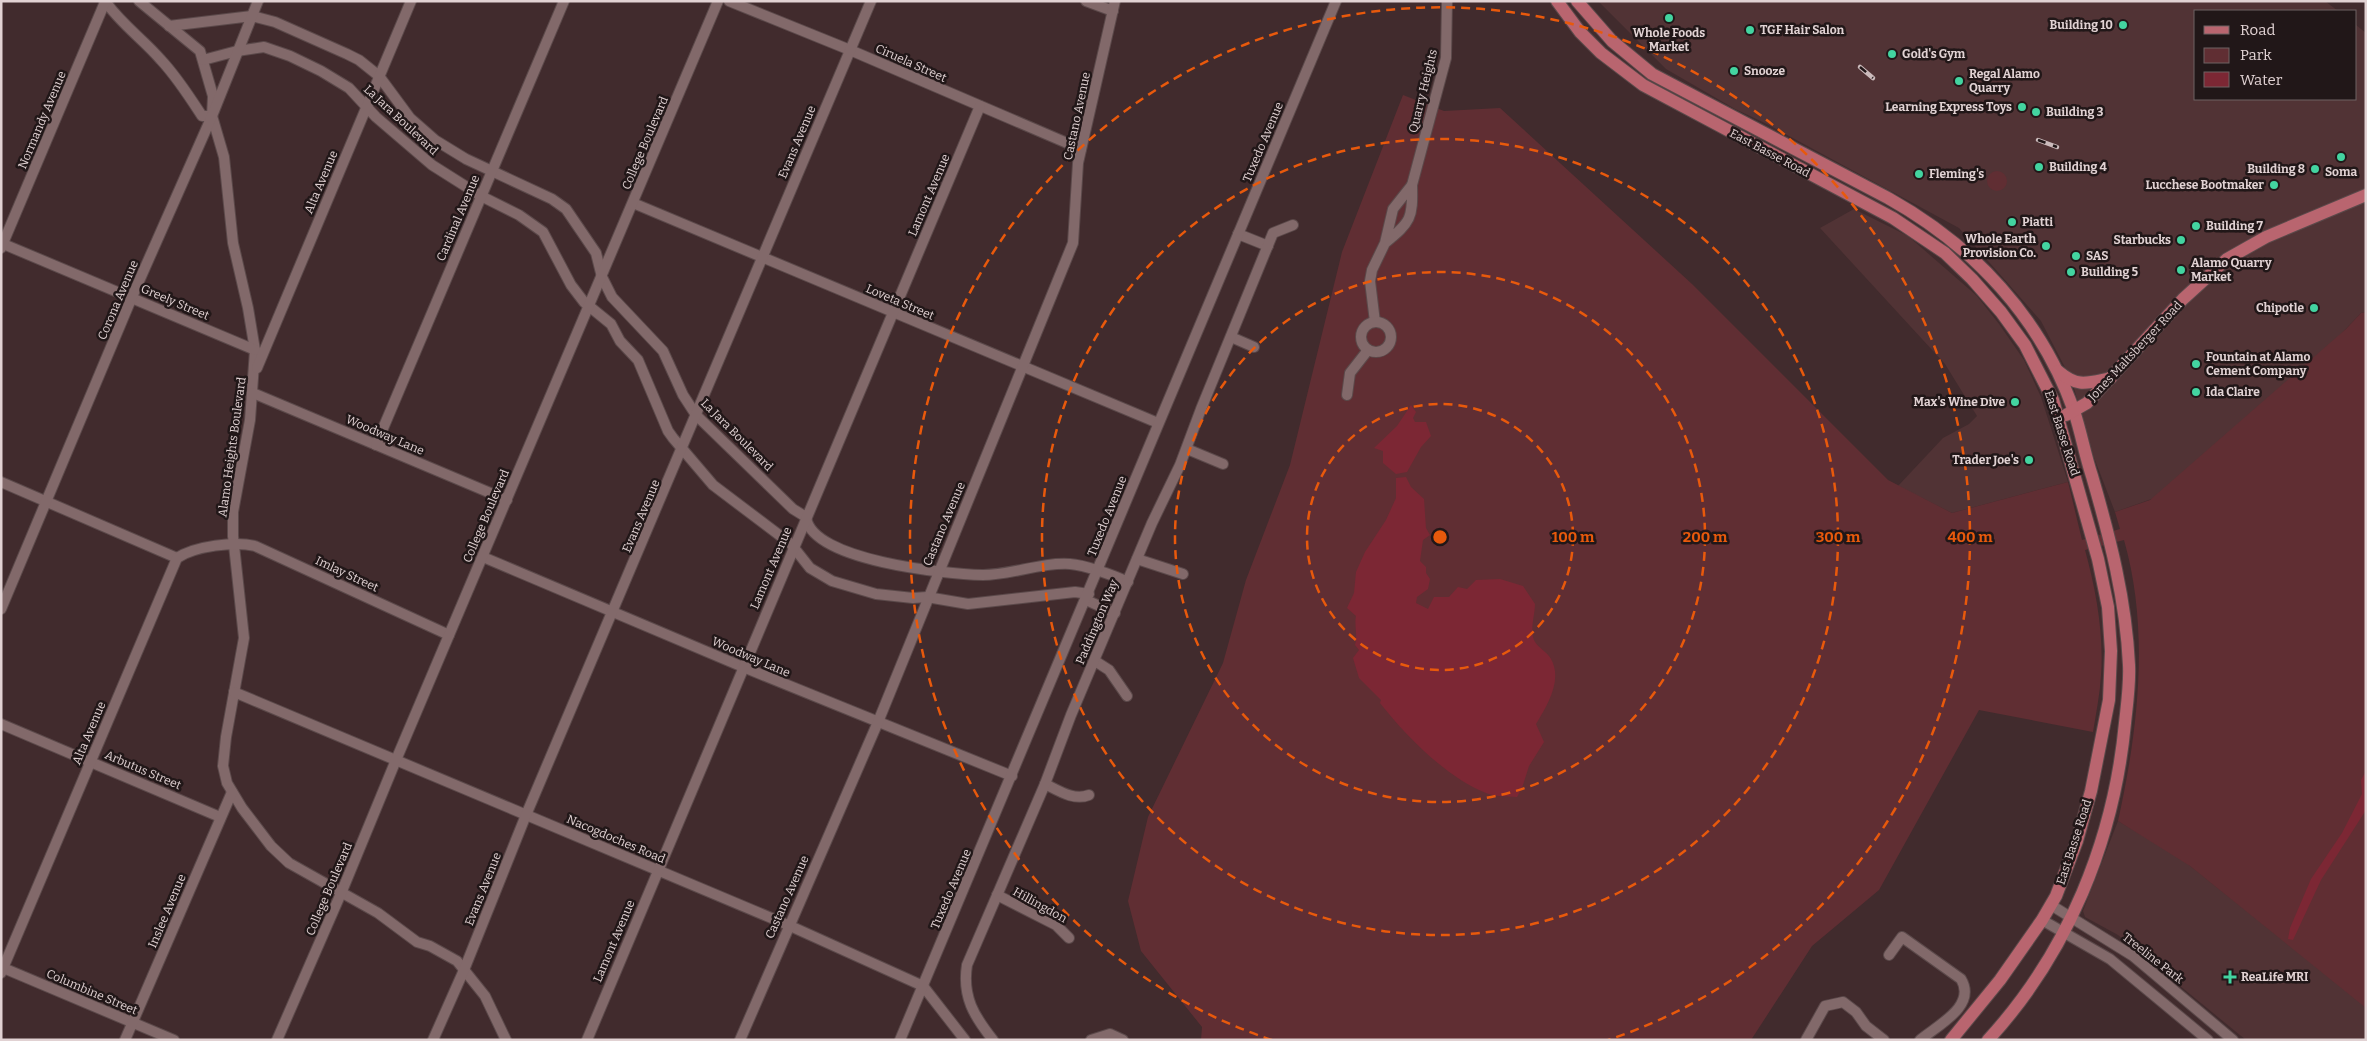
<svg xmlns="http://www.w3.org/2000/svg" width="2367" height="1041" font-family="Bitter,serif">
<rect width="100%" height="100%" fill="#412b2d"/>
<g fill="#513335">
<polygon points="1598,1 2325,1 2338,11 2196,11 2196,99 2356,99 2356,25 2366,33 2366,312 2361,313 2202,481 2115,512 2093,455 2072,381 2041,321 1959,228 1767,124 1735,109 1666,69"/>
<polygon points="1854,209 1908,236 1977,296 1999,324 2024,360 2041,397 2068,482 1952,513 1898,486 1943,438 1969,424 1977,416 1945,364 1820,228"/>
<polygon points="2118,821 2179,857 2362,1003 2366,1008 2366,1040 2246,1040 2118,935 2085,917 2083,911"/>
</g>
<g fill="#602e33">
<path d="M1403 95 1444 111 1500 108 1692 284 1888 480 1952 513 2068 482 2082 540 2120 529 2115 512 2150 500 2346 329 2361 313 2366 312V1008L2190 866 2118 821C2138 731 2150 631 2124 540L2085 550C2096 590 2104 634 2101 675 2100 694 2096 713 2093 732L1979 710 1879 890 1812 946 1751 1040H1201L1202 1027 1141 951 1128 901 1148 817 1223 663 1246 580 1290 465 1342 252Z"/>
<circle cx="1997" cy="181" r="10"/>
</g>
<g fill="#7c2734">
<polygon points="1411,405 1416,412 1413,418 1415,422 1426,422 1431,436 1421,447 1407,472 1396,474 1383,463 1383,451 1374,448 1397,426"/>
<path d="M1406 477 1411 487 1424 499 1426 528 1430 535 1423 540 1420 561 1426 567V573L1430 579 1428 589 1417 597 1416 603 1428 609 1434 597H1449L1458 587 1467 589 1476 580 1500 579 1523 586 1535 604C1535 615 1529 632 1535 642 1539 648 1547 652 1551 659 1563 680 1547 706 1536 724L1544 742 1529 766 1522 788 1517 797C1507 796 1495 797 1486 793 1446 777 1406 736 1380 703L1381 700 1359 678 1353 658 1359 650 1355 645C1358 635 1354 625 1356 616L1347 608 1354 593 1356 572 1365 552 1386 520 1396 498V478Z"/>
<polygon points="2366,771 2366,810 2321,880 2293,940 2288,939 2290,928 2311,879 2342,833 2362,794 2361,780"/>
</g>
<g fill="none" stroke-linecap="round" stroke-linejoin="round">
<g stroke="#5b494a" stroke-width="12">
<g id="minor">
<path d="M105 1C121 24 143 39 161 60 177 77 189 96 202 116H212"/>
<polyline points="139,1 200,51 213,96 212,116 224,157 233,243 248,308 255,350 250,420 233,512 233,536 244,638 226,737 223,766 227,783 242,808 271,846 289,863 378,913 417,942 430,946 457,961 485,996 506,1040"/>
<polyline points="729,1 850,50 1081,149"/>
<polyline points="1086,1 1113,11"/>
<path d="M169 26 252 16 275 22 347 54 359 60 379 76 410 118 435 140 466 159 552 199 566 209 596 253 602 277 612 297 663 351 683 395 696 415 793 509 806 517C811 561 947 574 983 575 1012 575 1041 562 1070 564 1085 565 1113 575 1128 582"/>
<polyline points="203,60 237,51 264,47 290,56 321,71 349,88 376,117 432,165 481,196 519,215 543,232 571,285 584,302 611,324 620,341 638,360 668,431 673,438 713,485 791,544 810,568 832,581 876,594 913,598 927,597 968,604 1075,592 1089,594"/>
<polyline points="1412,185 1446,58 1447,1"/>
<polyline points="633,203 1158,423"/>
<polyline points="1238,234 1268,246"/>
<polyline points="1,243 255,350"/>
<polyline points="1,248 105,2"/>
<path d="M1375 322 1370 281 1372 270 1385 243 1393 209 1412 185C1413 218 1411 222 1385 243"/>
<circle cx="1376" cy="337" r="15"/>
<polyline points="1231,337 1254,347"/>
<polyline points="257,368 411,1"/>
<polyline points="253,393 507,500"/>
<polyline points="1347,395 1350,373 1368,350"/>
<polyline points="376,445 564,1"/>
<polyline points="1187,449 1223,464"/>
<polyline points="1,482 177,558"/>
<polyline points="483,557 743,667 1012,776"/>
<polyline points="1137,559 1183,574"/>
<polyline points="1086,600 1115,613"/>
<polyline points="1,609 132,297 212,116 258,1"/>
<polyline points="1095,661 1109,670 1127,696"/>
<polyline points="234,692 788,925 923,986 965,1040"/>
<polyline points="1,724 220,817"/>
<path d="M1045 784C1059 791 1074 801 1089 795"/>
<polyline points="997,895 1056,925 1069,938"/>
<polyline points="2051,905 2133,956 2233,1040"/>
<polyline points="2042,920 2110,959 2208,1040"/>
<path d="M1889 955 1902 937 1961 979C1977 1006 1938 1025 1920 1040"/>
<polyline points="1,967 174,1040"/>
<path d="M1 973 177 558C195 546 235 541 255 546L449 635"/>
<polyline points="125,1040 232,792"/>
<polyline points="277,1040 342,891 396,760 718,1"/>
<polyline points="433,1040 464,970 526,815 871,1"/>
<polyline points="587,1040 980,106"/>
<polyline points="740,1040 878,722 1073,243 1078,163 1115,1"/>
<polyline points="900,1040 1336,1"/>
<path d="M993 1040C974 1016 962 997 967 965L1045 784 1071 715 1152 523 1180 465 1201 409 1273 233 1293 225"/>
<polyline points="1091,1040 1110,1034 1123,1040"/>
<polyline points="1806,1040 1825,1006 1843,1002 1856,1012 1866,1026 1884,1040"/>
</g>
</g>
<g stroke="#5b494a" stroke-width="14">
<g id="major">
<polyline points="1557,1 1580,32 1601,53 1643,85 1893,218 1945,253 1972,279 2001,312 2025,345 2053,400 2098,559 2108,607 2111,651 2109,700 2091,791 2077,841 2056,896 2042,920 2000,980 1951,1040"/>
<path d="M1577 1 1612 41 1652 74 1888 198C1974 246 2041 318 2074 411 2081 432 2085 455 2092 476 2110 538 2126 600 2129 665 2130 684 2127 704 2125 723 2114 840 2068 953 1988 1040"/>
<path d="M2058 371C2078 388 2087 383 2111 378"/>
<polyline points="2066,415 2087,403 2183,299 2227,259 2266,237 2366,195"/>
</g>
</g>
<use href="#minor" stroke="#82696a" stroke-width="10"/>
<use href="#major" stroke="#b9656f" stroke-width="12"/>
<g stroke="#cbbbbc" stroke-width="4.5">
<g id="rail">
<polyline points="1860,67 1873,78"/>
<polyline points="2038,140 2057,147"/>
</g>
</g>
<use href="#rail" stroke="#211718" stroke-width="2.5" stroke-dasharray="8" stroke-linecap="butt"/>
</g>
<g fill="none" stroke="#e8590c" stroke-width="2.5" stroke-dasharray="9 6">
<circle cx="1440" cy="537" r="133"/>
<circle cx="1440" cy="537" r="265"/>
<circle cx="1440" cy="537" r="398"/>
<path d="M1272 1040A530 530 0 1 1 1608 1040"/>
</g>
<g fill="#43d4a0" stroke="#211718" stroke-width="2">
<circle cx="1669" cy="18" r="5"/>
<circle cx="2123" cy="25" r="5"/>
<circle cx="1750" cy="30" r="5"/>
<circle cx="1892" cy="54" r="5"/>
<circle cx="1734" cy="71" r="5"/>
<circle cx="1959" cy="81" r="5"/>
<circle cx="2022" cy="107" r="5"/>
<circle cx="2036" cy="112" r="5"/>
<circle cx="2341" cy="157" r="5"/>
<circle cx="2039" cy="167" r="5"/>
<circle cx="2315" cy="169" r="5"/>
<circle cx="1919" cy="174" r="5"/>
<circle cx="2274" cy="185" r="5"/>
<circle cx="2012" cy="222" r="5"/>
<circle cx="2196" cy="226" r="5"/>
<circle cx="2181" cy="240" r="5"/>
<circle cx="2046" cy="246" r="5"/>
<circle cx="2076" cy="256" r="5"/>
<circle cx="2181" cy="270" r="5"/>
<circle cx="2071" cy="272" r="5"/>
<circle cx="2314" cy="308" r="5"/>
<circle cx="2196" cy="364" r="5"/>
<circle cx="2196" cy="392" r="5"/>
<circle cx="2015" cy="402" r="5"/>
<circle cx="2029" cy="460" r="5"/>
<path d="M2227.5 969.5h5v5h5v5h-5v5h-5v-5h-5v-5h5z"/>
</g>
<g text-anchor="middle" stroke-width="5" stroke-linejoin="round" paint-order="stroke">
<g font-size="12" font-weight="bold" fill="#e1d2d3" stroke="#211718" text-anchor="start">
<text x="2113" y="29" text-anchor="end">Building 10</text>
<text x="1760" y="34">TGF Hair Salon</text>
<text x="1669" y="37" text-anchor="middle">Whole Foods<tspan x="1669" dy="14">Market</tspan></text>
<text x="1902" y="58">Gold's Gym</text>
<text x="1744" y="75">Snooze</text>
<text x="1969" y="78">Regal Alamo<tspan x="1969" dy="14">Quarry</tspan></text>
<text x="2012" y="111" text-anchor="end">Learning Express Toys</text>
<text x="2046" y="116">Building 3</text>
<text x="2049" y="171">Building 4</text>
<text x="2305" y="173" text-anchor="end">Building 8</text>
<text x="2341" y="176" text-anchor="middle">Soma</text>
<text x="1929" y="178">Fleming's</text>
<text x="2264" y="189" text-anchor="end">Lucchese Bootmaker</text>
<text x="2022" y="226">Piatti</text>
<text x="2206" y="230">Building 7</text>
<text x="2036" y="243" text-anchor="end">Whole Earth<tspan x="2036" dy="14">Provision Co.</tspan></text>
<text x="2171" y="244" text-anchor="end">Starbucks</text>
<text x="2086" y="260">SAS</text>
<text x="2191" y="267">Alamo Quarry<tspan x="2191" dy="14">Market</tspan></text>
<text x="2081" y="276">Building 5</text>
<text x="2304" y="312" text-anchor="end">Chipotle</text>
<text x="2206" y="361">Fountain at Alamo<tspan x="2206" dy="14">Cement Company</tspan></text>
<text x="2206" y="396">Ida Claire</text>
<text x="2005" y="406" text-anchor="end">Max's Wine Dive</text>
<text x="2019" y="464" text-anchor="end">Trader Joe's</text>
<text x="2241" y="981">ReaLife MRI</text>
</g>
<g font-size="12" fill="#e1d2d3" stroke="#211718">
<text transform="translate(911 63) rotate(24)" y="4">Ciruela Street</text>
<text transform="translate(1423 91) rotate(-76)" y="4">Quarry Heights</text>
<text transform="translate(1077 116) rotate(-78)" y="4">Castano Avenue</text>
<text transform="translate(42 120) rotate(-67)" y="4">Normandy Avenue</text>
<text transform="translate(401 120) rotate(43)" y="4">La Jara Boulevard</text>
<text transform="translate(797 142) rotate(-67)" y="4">Evans Avenue</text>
<text transform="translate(1263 142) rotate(-67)" y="4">Tuxedo Avenue</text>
<text transform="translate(645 143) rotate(-67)" y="4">College Boulevard</text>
<text transform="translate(1770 153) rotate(28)" y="4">East Basse Road</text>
<text transform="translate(321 182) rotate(-67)" y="4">Alta Avenue</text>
<text transform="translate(929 195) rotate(-67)" y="4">Lamont Avenue</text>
<text transform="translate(458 218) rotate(-67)" y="4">Cardinal Avenue</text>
<text transform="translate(118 300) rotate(-67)" y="4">Corona Avenue</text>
<text transform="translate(175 302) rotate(23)" y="4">Greely Street</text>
<text transform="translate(900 302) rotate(23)" y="4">Loveta Street</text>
<text transform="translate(2135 351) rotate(-47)" y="4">Jones Maltsberger Road</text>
<text transform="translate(2062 433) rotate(72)" y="4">East Basse Road</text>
<text transform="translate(385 435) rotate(23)" y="4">Woodway Lane</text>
<text transform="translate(737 435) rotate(45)" y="4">La Jara Boulevard</text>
<text transform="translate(232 447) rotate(-82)" y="4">Alamo Heights Boulevard</text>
<text transform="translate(486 516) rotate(-67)" y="4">College Boulevard</text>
<text transform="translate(641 516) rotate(-67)" y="4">Evans Avenue</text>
<text transform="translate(1107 516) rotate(-68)" y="4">Tuxedo Avenue</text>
<text transform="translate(944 524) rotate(-67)" y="4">Castano Avenue</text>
<text transform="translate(771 568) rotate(-67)" y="4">Lamont Avenue</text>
<text transform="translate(347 574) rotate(25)" y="4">Imlay Street</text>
<text transform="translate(1097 622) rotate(-67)" y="4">Paddington Way</text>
<text transform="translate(751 657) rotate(23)" y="4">Woodway Lane</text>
<text transform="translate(89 733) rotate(-67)" y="4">Alta Avenue</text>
<text transform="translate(143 770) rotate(23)" y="4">Arbutus Street</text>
<text transform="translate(616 839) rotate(23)" y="4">Nacogdoches Road</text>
<text transform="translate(2074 842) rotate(-72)" y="4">East Basse Road</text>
<text transform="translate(329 889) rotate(-67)" y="4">College Boulevard</text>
<text transform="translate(483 889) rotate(-68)" y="4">Evans Avenue</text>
<text transform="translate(951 889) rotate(-67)" y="4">Tuxedo Avenue</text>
<text transform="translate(787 897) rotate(-66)" y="4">Castano Avenue</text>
<text transform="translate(1040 905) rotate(29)" y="4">Hillingdon</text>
<text transform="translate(167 911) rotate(-67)" y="4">Inslee Avenue</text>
<text transform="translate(614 941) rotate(-67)" y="4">Lamont Avenue</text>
<text transform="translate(2153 958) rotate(38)" y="4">Treeline Park</text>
<text transform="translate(92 992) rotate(23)" y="4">Columbine Street</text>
</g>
</g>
<circle cx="1440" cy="537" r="8" fill="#e8590c" stroke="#211718" stroke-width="2.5"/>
<g font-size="15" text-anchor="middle" font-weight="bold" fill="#e8590c" stroke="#211718" stroke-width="5" stroke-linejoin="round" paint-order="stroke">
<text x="1573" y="542">100 m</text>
<text x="1705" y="542">200 m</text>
<text x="1838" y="542">300 m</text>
<text x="1970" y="542">400 m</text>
</g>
<rect width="2367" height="1041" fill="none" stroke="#e1d2d3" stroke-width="5"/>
<rect x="2194" y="10" width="162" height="90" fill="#211718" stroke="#6e6263"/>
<rect x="2204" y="26" width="25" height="8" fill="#b9656f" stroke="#6e6263"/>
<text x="2240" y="35" font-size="15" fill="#e1d2d3">Road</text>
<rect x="2204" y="48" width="25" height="15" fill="#602e33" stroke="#6e6263"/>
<text x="2240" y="60" font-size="15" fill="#e1d2d3">Park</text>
<rect x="2204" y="72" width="25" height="15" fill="#7c2734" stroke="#6e6263"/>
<text x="2240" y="85" font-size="15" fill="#e1d2d3">Water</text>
</svg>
